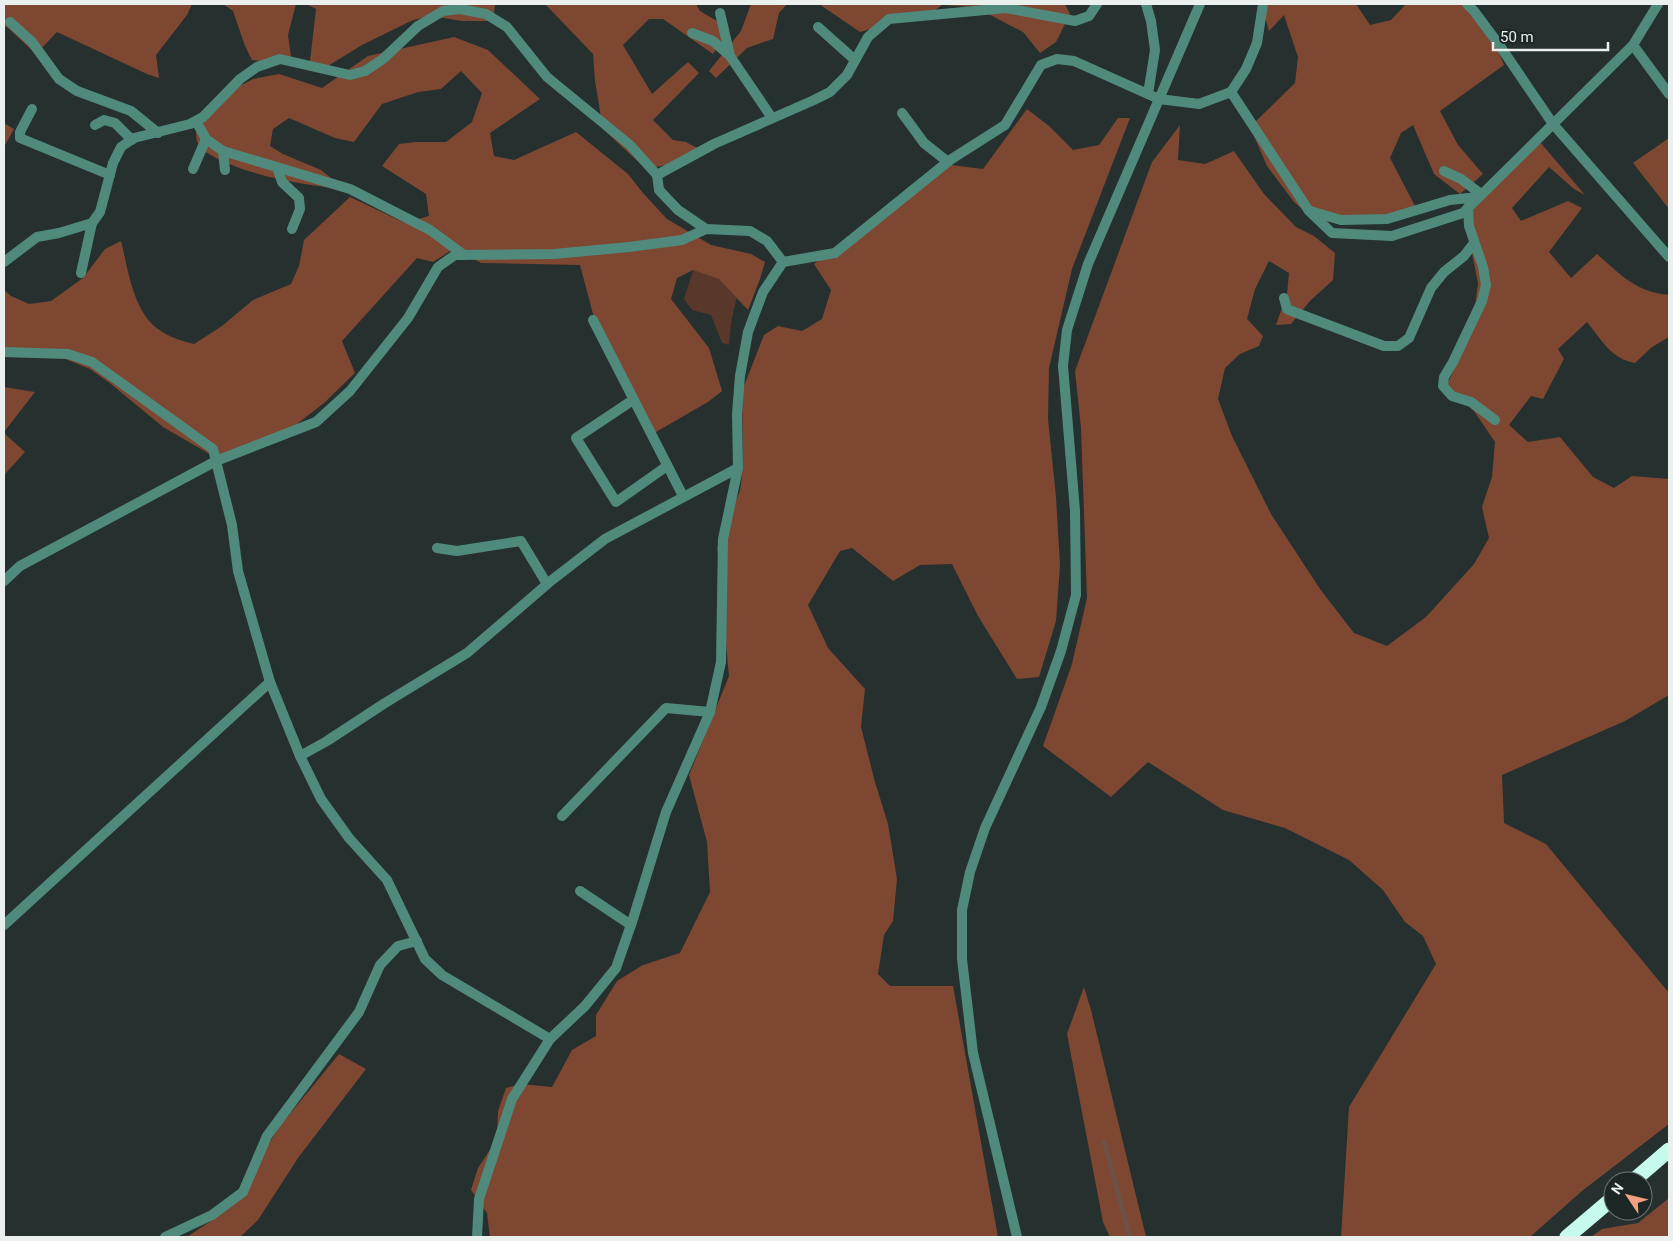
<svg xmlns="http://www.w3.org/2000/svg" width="1673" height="1241" font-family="Roboto,sans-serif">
<rect width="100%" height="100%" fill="#26302e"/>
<polygon fill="#59372b" points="694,268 739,287 731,323 729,345 722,343 711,315 692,310 684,299"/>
<g fill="#7e4732">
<polygon points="4,4 192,4 187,15 156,55 159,78 147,74 57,32 36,54 7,27 4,26"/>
<polygon points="223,4 296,4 288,35 292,64 252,60 245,46 233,11"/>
<polygon points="306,4 495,4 493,21 462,21 432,16 413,20 362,45 323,69 310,61 316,9"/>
<polygon points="545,4 696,4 700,11 729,28 713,54 663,19 649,19 623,45 652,94 688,62 699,73 653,120 673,140 686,142 699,149 671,164 646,169 603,129 595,81 593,54"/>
<polygon points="751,4 787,4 779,13 773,39 747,48 716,78 709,71 741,31"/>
<polygon points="819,4 1065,4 1070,14 1056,42 1040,53 1023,32 975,7 942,5 926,17 889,24 860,32"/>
<polygon points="1261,4 1356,4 1370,25 1391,20 1406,4 1474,4 1484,17 1504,65 1440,111 1458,145 1483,174 1460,194 1434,174 1413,125 1401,133 1390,158 1415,206 1395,213 1349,224 1315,220 1294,202 1267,166 1250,127 1295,83 1298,57 1284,15 1269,31"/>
<path d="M454 37 488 50 540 99 490 133 494 156 514 160 576 132 628 174 643 193 667 219 711 245 751 254 765 262 760 279 748 310 719 279 693 270 677 278 671 299 709 348 722 391 708 402 649 436 593 314 580 265 481 263 455 248 433 262 417 258 342 341 355 373 324 403 288 431 232 453 213 456 163 427 111 384 90 369 63 358 4 357V290L11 296 29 304 51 301 83 278 105 249 121 241C128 269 133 311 158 329 169 337 181 341 194 344L222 326 253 300 291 284 299 266 304 240 350 197 405 223 429 216 426 194 382 166 399 144 416 142H446L472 122 482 93 461 71 441 89 418 92 382 104 354 142 335 138 289 118 273 129 270 146 283 154 321 170 346 190C303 184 256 178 216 158 212 155 206 153 203 150 192 141 197 127 199 114L222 95 253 79 279 74 322 88 368 56Z"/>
<polygon points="1027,109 1049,126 1073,150 1099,145 1118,118 1130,118 1072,269 1049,368 1048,419 1056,497 1060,565 1056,621 1039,677 1017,679 978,616 952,564 920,565 893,581 852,548 840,551 808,605 828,648 865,689 861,727 875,782 888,824 897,879 893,921 884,935 878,974 890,986 953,986 998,1237 490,1237 487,1213 471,1190 478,1168 497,1139 498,1111 506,1088 521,1084 552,1087 572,1050 596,1036 596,1015 617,981 643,965 680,953 710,892 707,842 689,775 729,676 717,547 740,491 743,466 742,391 764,335 778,326 802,331 822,319 831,290 814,264 943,164 983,169"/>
<polygon points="4,123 14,129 4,147"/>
<path d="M1180 125 1178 160 1205 164 1234 151 1264 194 1296 227 1314 236 1335 253 1333 280 1310 301 1291 324 1276 325 1287 294 1289 273 1269 261 1255 289 1247 319 1263 336 1259 346 1240 354 1225 368 1218 399 1232 436 1271 514 1320 589 1354 633 1387 646 1426 617 1474 564 1489 538 1482 507 1492 477 1495 442 1474 411 1446 387 1472 330 1478 283 1469 239 1474 204 1540 142 1585 195 1574 189 1549 167 1512 208 1521 221 1568 201 1582 208 1549 252 1571 278 1597 254C1621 275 1636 292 1669 295V337L1652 347 1635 363C1611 359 1601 339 1587 322L1558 349 1564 359 1543 399 1531 396 1509 425 1528 442 1560 437 1593 477 1614 488 1632 476 1669 479V695L1625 721 1502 775 1504 823 1546 844 1669 993V1124L1582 1191 1530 1237H1341L1349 1107 1436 964 1423 936 1405 922 1383 890 1349 860 1285 828 1223 810 1148 762 1111 797 1043 746 1072 664 1087 598 1081 428 1075 371 1152 162Z"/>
<polygon points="1669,138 1669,209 1633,163"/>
<polygon points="4,387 35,392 4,432"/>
<polygon points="4,433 25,452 5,474 4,472"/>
<polygon points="1084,987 1091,1010 1146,1237 1110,1237 1103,1222 1067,1034"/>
<polygon points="339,1054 366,1069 298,1158 258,1220 240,1237 187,1237 227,1210 280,1126"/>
<polygon points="1669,1198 1669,1237 1591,1237 1602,1229 1638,1223"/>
</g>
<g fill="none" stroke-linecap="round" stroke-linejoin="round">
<polyline stroke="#6b5249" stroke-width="4.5" points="1104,1142 1130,1237"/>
<g stroke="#508a7d" stroke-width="10">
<polyline points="1146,4 1151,21 1155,50 1148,94"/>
<polyline points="1467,4 1474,11 1500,46 1553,124 1669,257"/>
<polyline points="720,13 730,56"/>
<polyline points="10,22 32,42 59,79 77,91 131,111 158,133"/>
<polyline points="818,27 855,60"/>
<polyline points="692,33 713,41 730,56 772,118"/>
<polyline points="1633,45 1669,94"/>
<polyline points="1231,92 1246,69 1257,43 1263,4"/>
<polyline points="32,109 20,132 20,138 110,175"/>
<polyline points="902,113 924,143 948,162"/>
<polyline points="196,121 206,139 223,151 350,189 430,230 464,255"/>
<polyline points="95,125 104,120 115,123 132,140"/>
<polyline points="223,151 225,170"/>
<polyline points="277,167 282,182 299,198 300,209 292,229"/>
<polyline points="193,169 206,139"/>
<polyline points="1444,171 1461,179 1481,194"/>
<polyline points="657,175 714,144 814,100 830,92 847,75 868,37 889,19 1006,8 1075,21 1089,16 1097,4"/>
<polyline points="1468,207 1469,226 1483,267 1486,285 1482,301 1453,362 1444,377 1443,386 1452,396 1471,402 1495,420"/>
<polyline points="1310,211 1341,220 1387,219 1450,200 1478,197"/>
<polyline points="4,262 37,237 59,233 92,223 100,212 113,163 121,147 134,138 190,124 203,117 240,79 257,67 280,59 350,75 365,71 383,59 418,26 443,11 460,9 486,14 507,27 547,77 630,145 657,175 659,190 678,210 706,229"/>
<polyline points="81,273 92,223"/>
<polyline points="1284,298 1287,309 1289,310 1384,346 1398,346 1409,338 1431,288 1444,272 1464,256 1474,243"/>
<polyline points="593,320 683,496"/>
<polyline points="4,352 68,354 92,362 213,449 232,525 238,571 270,682 300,756 321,799 349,838 387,880 425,959 442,975 550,1039"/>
<polyline points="633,400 576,438 616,502 667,466"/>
<polyline points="437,548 457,551 521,541 547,584"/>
<polyline points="4,581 20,566 216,461 316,422 350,391 408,318 438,267 455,255 554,254 629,247 682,240 706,229 750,231 767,241 783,262"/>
<polyline points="300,756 327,741 385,703 467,653 552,580 605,539 738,468"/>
<polyline points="562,816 666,708 710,712"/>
<polyline points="580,891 631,925"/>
<polyline points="4,925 270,682"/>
<polyline points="165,1237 212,1215 243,1192 267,1136 359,1012 380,965 398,946 417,941"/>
<polyline points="477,1237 479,1199 512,1099 550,1039 585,1006 616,968 633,919 666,812 710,712 721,662 723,539 738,468 737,414 740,376 748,332 763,292 783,262 835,253 950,160 1005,125 1041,65 1057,59 1074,61 1159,99 1199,104 1231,92 1309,211 1332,233 1392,236 1463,213 1633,45 1658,4"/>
</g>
<polyline stroke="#508a7d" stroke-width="10" points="1017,1237 973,1053 962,959 962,910 970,872 985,828 1041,707 1061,651 1076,595 1075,511 1063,366 1067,330 1088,264 1200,4"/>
<g stroke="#c5faed" stroke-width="15">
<polyline points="1633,1181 1669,1150"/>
<polyline points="1567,1237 1613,1198"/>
</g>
</g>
<rect width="1673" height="1241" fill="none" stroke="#e9f0ee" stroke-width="10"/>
<g transform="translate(1628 1196) rotate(305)"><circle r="24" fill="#1c2624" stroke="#6e7775"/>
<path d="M0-4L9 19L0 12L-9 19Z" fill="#f2a081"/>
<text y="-8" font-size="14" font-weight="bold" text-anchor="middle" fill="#e9f0ee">N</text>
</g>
<path d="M1493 42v8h115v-8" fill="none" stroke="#e9f0ee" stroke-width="2.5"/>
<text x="1500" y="42" font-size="15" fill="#e9f0ee" stroke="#1c2624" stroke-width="4" paint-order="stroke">50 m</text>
</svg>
